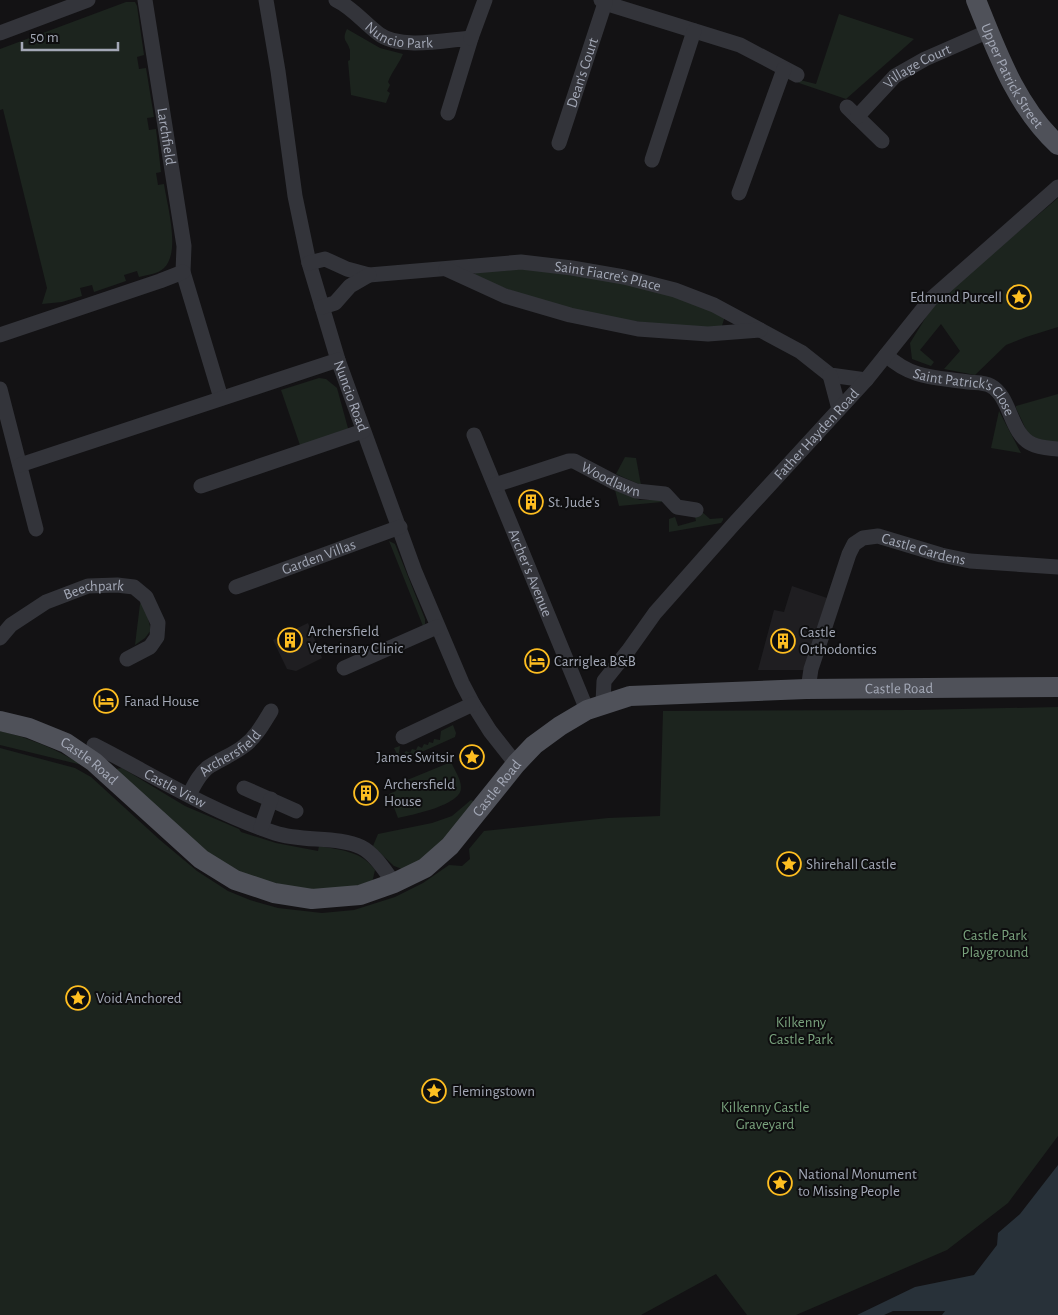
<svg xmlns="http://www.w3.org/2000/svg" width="1058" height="1315" font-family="'Alegreya Sans',sans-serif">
<rect width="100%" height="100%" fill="#131214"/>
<g fill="#1f1e21">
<polygon points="792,586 827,598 804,670 758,670 774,610 784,612"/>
<polygon points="308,623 322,658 296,671 287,669 273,640"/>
</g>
<g fill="#1c241e">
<path d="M126 2H135L137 6 144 55 137 57 139 69 146 68 154 117 147 118 149 130 156 129 161 172 156 173 158 185 164 184C167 205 181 252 164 268 158 274 147 275 139 277L137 271 124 275 126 281 94 292 92 285 80 288 82 296 62 302 42 304 47 288 3 109 0 110V49Z"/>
<polygon points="839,14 914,39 846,99 799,83 800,80 816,84"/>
<path d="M347 29 380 48 403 54C399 64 392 71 388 82L390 85 387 91 390 93 386 103 351 95 348 61 350 60C350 57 350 53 350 50 348 41 341 41 347 29Z"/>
<polygon points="1058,198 1058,327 1026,337 1006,345 975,375 944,369 960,351 941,324 920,350 934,362 931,366 912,359 910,343 931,309 961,280"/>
<path d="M520 264 662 289 725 316 721 329C692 326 662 325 633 321 580 315 522 297 474 275L476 268Z"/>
<polygon points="319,378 326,379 337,388 349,432 301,448 281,390"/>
<polygon points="1058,394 1058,445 1030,438 1016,408 1016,406"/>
<polygon points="999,411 1021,453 991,448"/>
<polygon points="625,457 636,458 641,485 616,474"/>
<polygon points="615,490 640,500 661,500 662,502 619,506"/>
<polygon points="694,512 702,512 710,519 723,518 723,520 721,523 669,532 669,519 675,517 678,526 696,521"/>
<polygon points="389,541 395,544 425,619 425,624 423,626"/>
<polygon points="141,603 145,607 151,630 145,638 135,645 140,604"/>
<polygon points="1058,707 1058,1136 1008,1203 947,1250 796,1315 747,1315 716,1274 641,1315 0,1315 0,748 75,768 91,777 160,840 197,871 228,891 250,900 278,908 322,913 354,910 395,897 423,883 449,865 462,866 470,859 469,849 484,831 608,818 660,816 663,711 915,710"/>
<polygon points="453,725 456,733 455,737 406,759 398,756 394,748 400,746 399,753 402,756 406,751 410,753 412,749 416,750 418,746 422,748 424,744 428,745 429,742 433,743 434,739 440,740 441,731"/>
<path d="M0 731C30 738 56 749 82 765L0 745Z"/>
<path d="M451 762C454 769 461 779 461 787 463 805 411 815 398 818L389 794 396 791 395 785Z"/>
<path d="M122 768 185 806 239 829 241 832 276 843 318 851 319 846C340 850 362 851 375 870L372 883 328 892 261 883 206 853 115 769Z"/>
<polygon points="471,800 476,802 439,846 424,859 402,869 394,866 373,846 378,834 432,823 452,816"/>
</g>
<polygon fill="#283139" points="1058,1165 1058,1315 942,1315 945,1311 893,1311 884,1315 857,1315 915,1287 974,1275 997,1245 998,1233 1020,1214"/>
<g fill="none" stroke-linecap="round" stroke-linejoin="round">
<g stroke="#33343a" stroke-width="15">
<path id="s1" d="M145 0 184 246 183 272 221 398"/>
<path id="s2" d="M266 0 278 71 295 196 309 263 338 360 415 572 462 683 473 704 490 731 516 764"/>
<path id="s3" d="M336 0C353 8 364 23 379 34 400 50 446 40 471 38L448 113"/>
<polyline points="601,0 605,3 740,45 797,75"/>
<polyline points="0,33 88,0"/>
<polyline points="471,38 485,0"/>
<polyline points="847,107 882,141"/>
<path id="s4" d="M857 117 895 76 925 59 989 31"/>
<path id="s5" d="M559 143 605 3"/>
<polyline points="652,160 694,31"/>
<polyline points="739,193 784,69"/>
<path id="s6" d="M309 263 325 259 347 269 369 275 521 262 572 268 624 277 675 290 714 305 801 352 830 375 866 380"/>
<polyline points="446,269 505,296 570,315 638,329 708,334 760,330"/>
<polyline points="322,307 335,303 350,286 369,275"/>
<polyline points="0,335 160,281 183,272"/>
<path id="s7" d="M886 355C912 379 935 377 968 382 975 383 984 382 991 386 1011 397 1010 434 1032 444 1039 448 1050 448 1058 449"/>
<polyline points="830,375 839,409"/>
<polyline points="0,389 36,529"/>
<path id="s8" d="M474 435 587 710"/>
<polyline points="20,465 338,360"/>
<path id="s9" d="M495 485 569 461H574L614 482 636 491 665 494 677 507 696 510"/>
<polyline points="201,486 363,431"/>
<path id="s10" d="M236 587 400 527"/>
<path id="s11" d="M0 638 11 625 46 602 88 586 117 585 134 587 146 597 158 623 157 637 150 647 127 659"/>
<polyline points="344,668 437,627"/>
<path id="s12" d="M808 689 811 669 849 554 854 544 863 538 878 536 941 555 970 561 1058 567"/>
<path id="s13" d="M603 703 604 681 628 651 655 613 732 526 866 380 931 299 1058 187"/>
<polyline points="403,737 473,704"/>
<path id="s14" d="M94 745C153 775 211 812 275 833 301 842 339 836 361 847 375 854 385 871 394 883"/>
<polyline points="244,788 296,811"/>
<path id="s15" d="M189 795C194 785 200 772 210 766 221 759 234 754 244 746 256 737 263 724 271 711"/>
<polyline points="261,828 271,799"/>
</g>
<g stroke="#4f5159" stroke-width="20">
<path id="s16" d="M976 0C997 52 1016 106 1058 145"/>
<path id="s17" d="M0 721 29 728 66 743 94 762 201 859 235 880 274 893 312 899 360 895 394 883 425 868 450 846 516 764 534 745 560 726 587 710 630 696 806 689 1058 687"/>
</g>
</g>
<defs>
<g id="sight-ring" transform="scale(1.25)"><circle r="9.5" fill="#0e0e0f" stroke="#febe21" stroke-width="1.5"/><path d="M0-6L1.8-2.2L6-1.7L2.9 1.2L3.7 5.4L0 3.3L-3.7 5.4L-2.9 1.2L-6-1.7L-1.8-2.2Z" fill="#febe21"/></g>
<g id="building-ring" transform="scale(1.25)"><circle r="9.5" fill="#0e0e0f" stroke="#febe21" stroke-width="1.5"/><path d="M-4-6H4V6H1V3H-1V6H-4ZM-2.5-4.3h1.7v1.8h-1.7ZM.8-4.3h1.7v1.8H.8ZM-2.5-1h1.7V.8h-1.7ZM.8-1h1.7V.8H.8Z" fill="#febe21"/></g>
<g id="hotel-ring" transform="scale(1.25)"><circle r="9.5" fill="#0e0e0f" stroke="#febe21" stroke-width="1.5"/><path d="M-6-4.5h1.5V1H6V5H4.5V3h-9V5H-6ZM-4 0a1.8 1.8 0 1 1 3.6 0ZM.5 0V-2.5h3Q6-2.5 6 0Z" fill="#febe21"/></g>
</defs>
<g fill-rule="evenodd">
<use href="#sight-ring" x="1019" y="297"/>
<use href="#building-ring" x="531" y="502"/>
<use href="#building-ring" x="290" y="640"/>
<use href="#building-ring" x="783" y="641"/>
<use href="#hotel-ring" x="537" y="661"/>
<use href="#hotel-ring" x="106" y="701"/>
<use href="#sight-ring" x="472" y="757"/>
<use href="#building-ring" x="366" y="793"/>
<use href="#sight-ring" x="789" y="864"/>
<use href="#sight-ring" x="78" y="998"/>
<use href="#sight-ring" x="434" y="1091"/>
<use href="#sight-ring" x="780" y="1183"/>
</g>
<g text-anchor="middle" stroke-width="4" stroke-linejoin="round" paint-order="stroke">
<g font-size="15" fill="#a3a8b6" stroke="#0e0e0f">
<text dy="5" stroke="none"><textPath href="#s3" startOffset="75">Nuncio Park</textPath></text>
<text dy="5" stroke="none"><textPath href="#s4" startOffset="80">Village Court</textPath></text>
<text dy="5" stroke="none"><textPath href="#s5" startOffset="74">Dean's Court</textPath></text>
<text dy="5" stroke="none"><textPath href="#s16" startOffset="84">Upper Patrick Street</textPath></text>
<text dy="5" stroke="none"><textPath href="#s1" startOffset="138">Larchfield</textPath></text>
<text dy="5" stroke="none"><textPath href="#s6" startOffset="304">Saint Fiacre's Place</textPath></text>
<text dy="5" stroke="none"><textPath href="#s2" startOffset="406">Nuncio Road</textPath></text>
<text dy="5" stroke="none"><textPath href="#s7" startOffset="90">Saint Patrick's Close</textPath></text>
<text dy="5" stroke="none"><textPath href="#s13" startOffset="348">Father Hayden Road</textPath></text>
<text dy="5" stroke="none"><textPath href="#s9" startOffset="124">Woodlawn</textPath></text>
<text dy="5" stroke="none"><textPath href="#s12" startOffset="226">Castle Gardens</textPath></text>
<text dy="5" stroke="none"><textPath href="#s10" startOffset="88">Garden Villas</textPath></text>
<text dy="5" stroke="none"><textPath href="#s8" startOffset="149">Archer's Avenue</textPath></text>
<text dy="5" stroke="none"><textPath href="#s11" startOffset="109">Beechpark</textPath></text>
<text dy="5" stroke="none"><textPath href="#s17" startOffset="1029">Castle Road</textPath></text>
<text dy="5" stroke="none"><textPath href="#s15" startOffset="60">Archersfield</textPath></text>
<text dy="5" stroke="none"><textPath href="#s17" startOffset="99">Castle Road</textPath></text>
<text dy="5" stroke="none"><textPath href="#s14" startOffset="92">Castle View</textPath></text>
<text dy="5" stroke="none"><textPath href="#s17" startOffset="594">Castle Road</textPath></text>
</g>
<g font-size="15" fill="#a3a8b6" stroke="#0e0e0f" text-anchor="start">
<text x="1002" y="302" text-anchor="end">Edmund Purcell</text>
<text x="548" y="507">St. Jude's</text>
<text x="308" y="636">Archersfield<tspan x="308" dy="17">Veterinary Clinic</tspan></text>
<text x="800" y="637">Castle<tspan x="800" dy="17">Orthodontics</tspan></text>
<text x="554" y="666">Carriglea B&amp;B</text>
<text x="124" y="706">Fanad House</text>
<text x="454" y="762" text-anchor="end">James Switsir</text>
<text x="384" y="789">Archersfield<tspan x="384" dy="17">House</tspan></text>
<text x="806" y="869">Shirehall Castle</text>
<text x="96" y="1003">Void Anchored</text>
<text x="452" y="1096">Flemingstown</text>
<text x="798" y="1179">National Monument<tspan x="798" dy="17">to Missing People</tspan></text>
</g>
<g font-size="15" fill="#79a27d" stroke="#0e0e0f">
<text x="995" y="940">Castle Park<tspan x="995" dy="17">Playground</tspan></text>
<text x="801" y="1027">Kilkenny<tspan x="801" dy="17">Castle Park</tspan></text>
<text x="765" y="1112">Kilkenny Castle<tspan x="765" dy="17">Graveyard</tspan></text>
</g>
</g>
<path d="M22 42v8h96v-8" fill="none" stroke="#a3a8b6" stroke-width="2.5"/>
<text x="30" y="42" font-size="15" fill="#a3a8b6" stroke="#0e0e0f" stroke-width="4" paint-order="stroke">50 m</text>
</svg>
